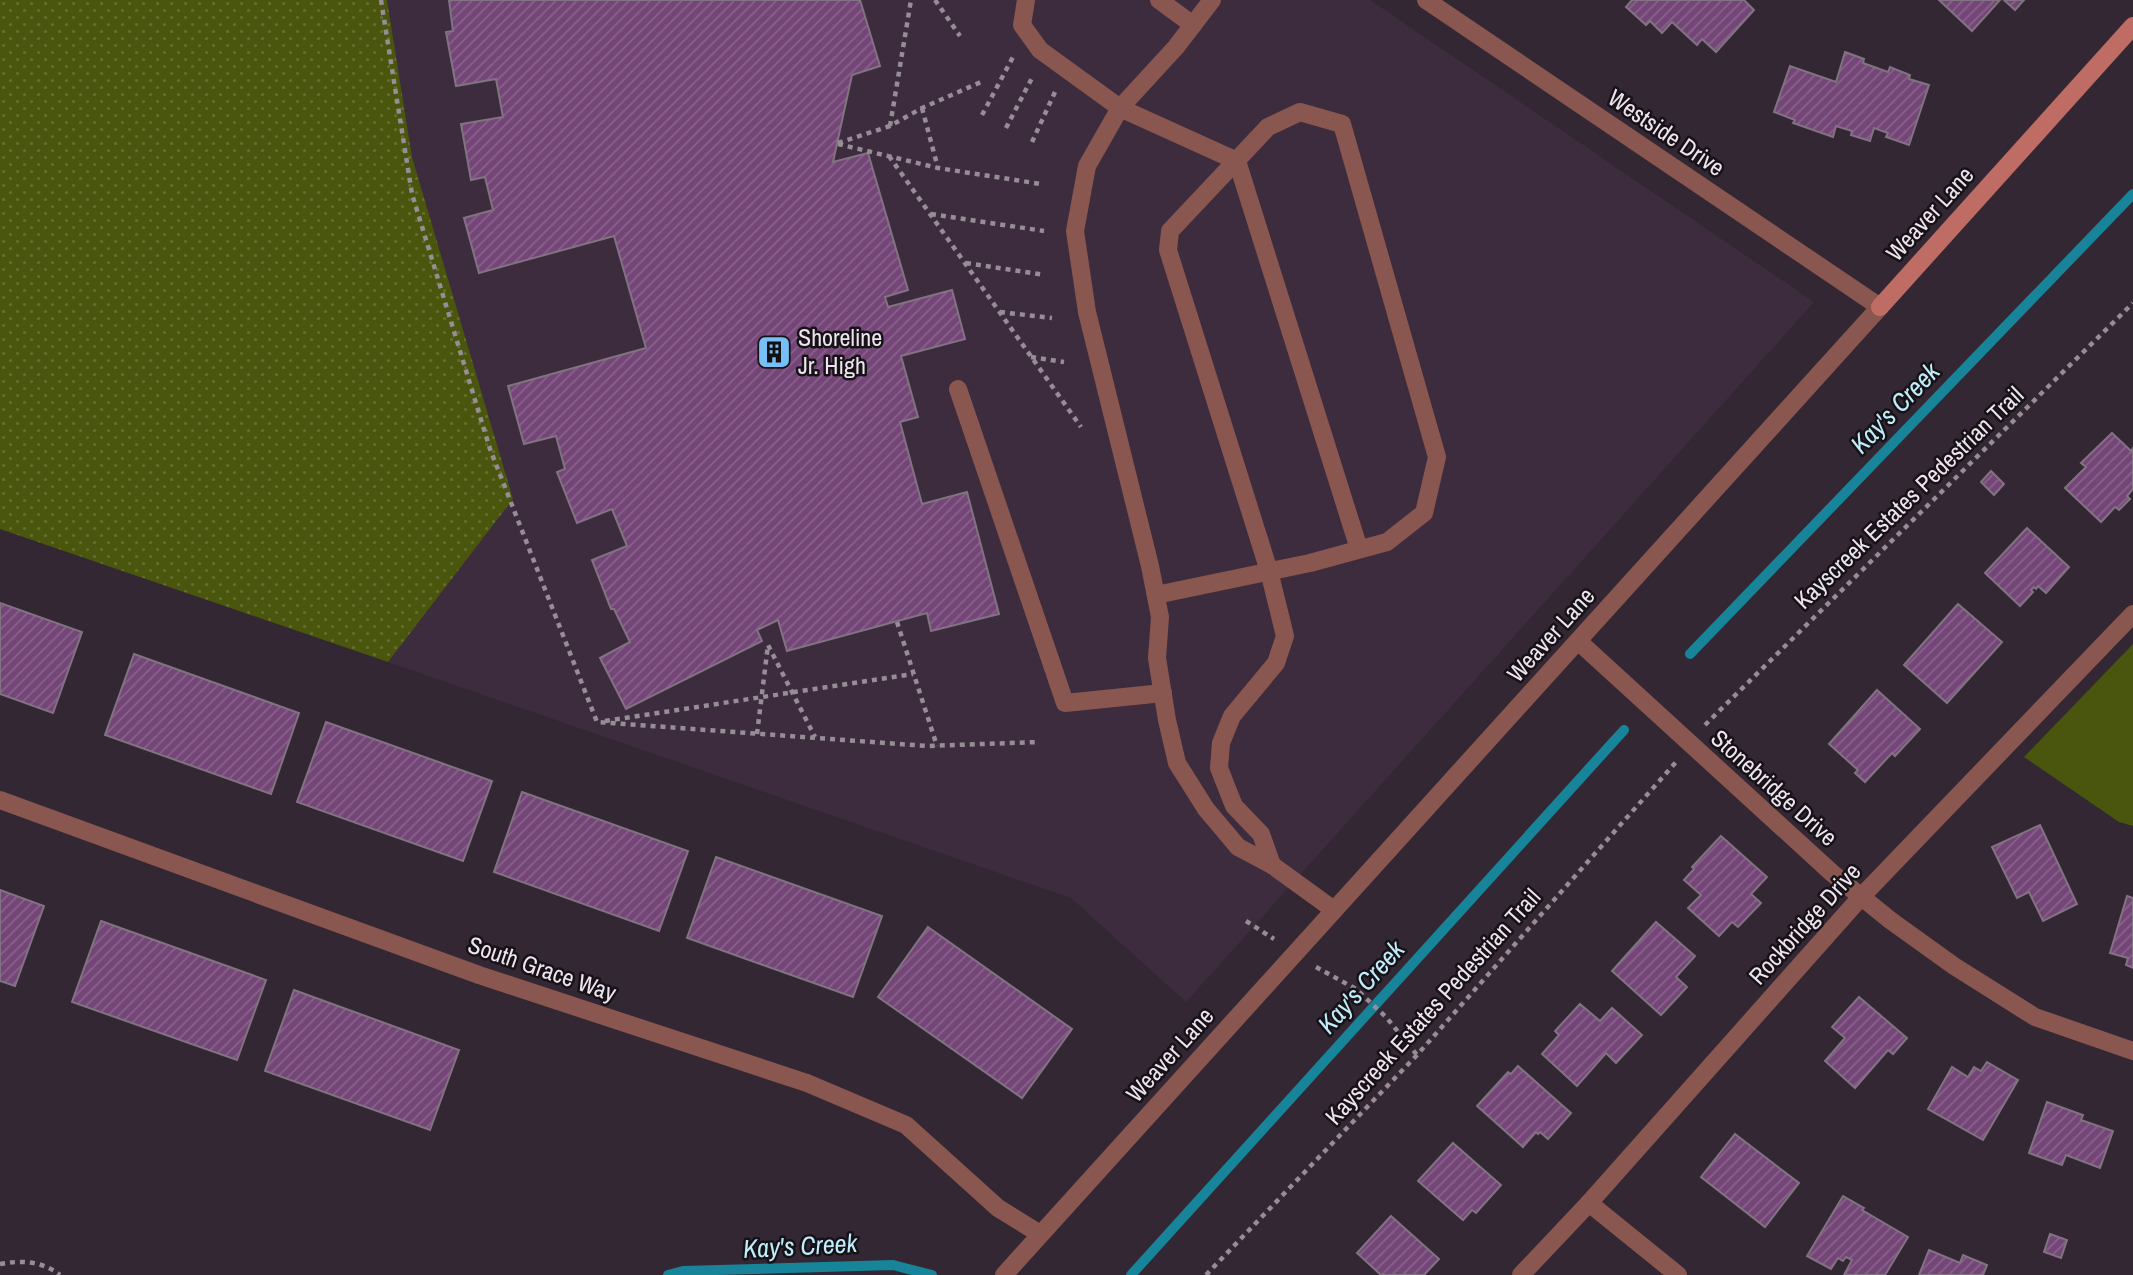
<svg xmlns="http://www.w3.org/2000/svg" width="2133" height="1275" font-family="'Archivo Narrow',sans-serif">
<defs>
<pattern id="grass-dots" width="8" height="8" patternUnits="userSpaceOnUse" patternTransform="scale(1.75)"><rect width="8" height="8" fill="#4a560d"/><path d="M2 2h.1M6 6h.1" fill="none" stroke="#646e31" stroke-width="1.8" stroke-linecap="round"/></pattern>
<pattern id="building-hatch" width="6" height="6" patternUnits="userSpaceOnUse" patternTransform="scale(1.75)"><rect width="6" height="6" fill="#744677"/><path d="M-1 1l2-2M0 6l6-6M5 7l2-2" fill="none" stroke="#88618b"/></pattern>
</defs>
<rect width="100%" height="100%" fill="#332733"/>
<polygon fill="#3d2c3e" points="387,0 1370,0 1814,302 1186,1002 1071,898 388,662 513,499 412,157"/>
<polygon fill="url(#grass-dots)" points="0,0 387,0 412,157 513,499 388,662 0,529"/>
<polygon fill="#4a560d" points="2133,644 2133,826 2119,822 2024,757"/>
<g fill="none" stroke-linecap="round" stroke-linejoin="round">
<g stroke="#188499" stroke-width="10">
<polyline points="1690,654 2133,194"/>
<polyline points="668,1275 683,1271 893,1265 932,1275"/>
<polyline points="1131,1275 1624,730"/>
</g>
</g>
<g fill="url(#building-hatch)" stroke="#817381" stroke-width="2">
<polygon points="449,0 860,0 880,66 852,75 833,162 868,153 908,290 885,297 888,307 952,290 965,339 901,356 918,417 900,422 922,504 967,492 999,614 931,631 927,613 787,651 778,620 757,630 762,641 626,709 600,658 630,642 614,609 611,609 592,560 627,546 612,509 577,523 557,472 565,469 556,436 524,444 508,386 646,348 614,236 479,273 464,218 493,210 485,177 471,180 461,124 503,117 496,79 456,86 446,32 453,31"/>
<polygon points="1632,0 1744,0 1754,10 1716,52 1702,39 1697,45 1672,22 1662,33 1650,21 1646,25 1626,7"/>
<polygon points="1939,0 2000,0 1972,31"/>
<polygon points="2004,0 2024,0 2015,10"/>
<polygon points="1845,52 1864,59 1863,63 1888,72 1890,67 1910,75 1909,79 1929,85 1909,145 1886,137 1888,133 1874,128 1870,141 1851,135 1852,131 1836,126 1833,137 1793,123 1795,120 1774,112 1790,66 1836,82"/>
<polygon points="2112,433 2131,451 2133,448 2133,489 2127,496 2130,499 2119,510 2115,507 2101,522 2065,488 2086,467 2081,463"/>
<polygon points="1991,471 2004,484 1994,495 1981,482"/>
<polygon points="2027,528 2069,567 2046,593 2038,586 2036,589 2034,587 2031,590 2033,592 2020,606 1985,573"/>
<polygon points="0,603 82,632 53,713 0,694"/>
<polygon points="1958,604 2002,642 1947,703 1904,665"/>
<polygon points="134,654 299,713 271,794 105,735"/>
<polygon points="1877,690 1920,729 1895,756 1892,753 1865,782 1855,773 1858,770 1829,744"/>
<polygon points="326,722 492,781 463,861 297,802"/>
<polygon points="522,792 688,851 659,931 494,872"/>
<polygon points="2040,825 2077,904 2043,921 2029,892 2017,898 1992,847"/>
<polygon points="1721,836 1767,877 1751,894 1761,903 1738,927 1732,922 1719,936 1688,908 1701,895 1684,880 1694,869 1692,867"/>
<polygon points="716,857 882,916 853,997 687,938"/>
<polygon points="0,890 44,906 15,986 0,981"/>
<polygon points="2127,896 2133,898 2133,968 2126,965 2128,958 2110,953"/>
<polygon points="101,921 266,980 237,1060 72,1002"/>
<polygon points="1656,922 1695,956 1676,977 1687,987 1661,1015 1612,971"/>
<polygon points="928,927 1072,1029 1022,1098 878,997"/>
<polygon points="294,990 459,1050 430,1130 265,1071"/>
<polygon points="1859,997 1907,1038 1893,1054 1888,1050 1855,1088 1825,1061 1845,1038 1832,1027"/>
<polygon points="1580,1004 1600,1021 1612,1008 1642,1035 1616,1063 1606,1053 1577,1086 1542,1054 1559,1035 1555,1031"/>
<polygon points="1987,1062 2018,1080 1983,1140 1928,1109 1952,1067 1968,1077 1974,1067 1981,1071"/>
<polygon points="1518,1066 1571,1113 1548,1139 1540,1132 1538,1134 1536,1132 1523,1147 1477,1106 1508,1072 1511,1074"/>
<polygon points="2047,1102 2083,1115 2081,1120 2113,1131 2100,1168 2066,1155 2062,1165 2029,1153"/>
<polygon points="1735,1134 1799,1183 1765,1227 1701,1177"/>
<polygon points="1453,1143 1501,1185 1476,1213 1472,1210 1463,1220 1418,1181"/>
<polygon points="1843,1196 1864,1208 1862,1210 1908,1237 1885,1275 1844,1275 1852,1260 1846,1257 1843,1261 1838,1258 1831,1269 1807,1256"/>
<polygon points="1391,1216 1439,1259 1424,1275 1381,1275 1357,1253"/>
<polygon points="2050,1234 2067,1240 2061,1258 2044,1252"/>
<polygon points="1929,1250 1960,1263 1963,1255 1987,1265 1983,1275 1919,1275"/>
</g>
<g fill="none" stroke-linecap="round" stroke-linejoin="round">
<g stroke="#968d96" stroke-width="4.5" stroke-dasharray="5 5" stroke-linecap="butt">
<polyline points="381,0 412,194 490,449 597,722 927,746 1039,742"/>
<polyline points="935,0 960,36"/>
<polyline points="922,108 938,168"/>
<polyline points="982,115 1013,57"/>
<polyline points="890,126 911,0"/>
<polyline points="1006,128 1033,76"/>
<polyline points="1032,142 1055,92"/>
<polyline points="838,143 890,126 922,108 981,82"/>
<polyline points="838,144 938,168 1041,184"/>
<polyline points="889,156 1081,427"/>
<polyline points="931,214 1044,231"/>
<polyline points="966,263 1045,275"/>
<polyline points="1000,312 1052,318"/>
<polyline points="1031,357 1064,362"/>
<polyline points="897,622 937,746"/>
<polyline points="605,721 913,674"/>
<polyline points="1705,725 2133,303"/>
<polyline points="757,734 768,645 815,737"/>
<polyline points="1246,921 1274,939"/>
<polyline points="1316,967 1356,989 1386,1017 1417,1055"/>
<path d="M0 1264C22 1260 42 1261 60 1275"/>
<polyline points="1206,1275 1417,1055 1676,762"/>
</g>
<g stroke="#8a5750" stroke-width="18">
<polyline points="1026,0 1022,25 1040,50 1120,108 1237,161 1359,549"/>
<polyline points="1159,0 1193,25"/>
<polyline points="1212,0 1176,47 1120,108 1087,166 1075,231 1087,312 1150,566 1160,617 1157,658 1167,720 1177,763 1206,809 1238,847 1272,865 1334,910"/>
<polyline points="958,389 1065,703 1163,693"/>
<polyline points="1156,595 1310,563 1387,542 1424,513 1437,457 1342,124 1300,112 1268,127 1170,231 1168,250 1269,571 1285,636 1276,663 1232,716 1221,743 1219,768 1234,806 1261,834 1272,865"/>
</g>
<g stroke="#8a5750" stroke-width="18">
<polyline points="1578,641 1832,873 1890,920 1954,966 2035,1017 2133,1051"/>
<polyline points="0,800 479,975 807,1083 906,1125 998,1208 1040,1234"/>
<polyline points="1589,1203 1678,1275"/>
<polyline points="1004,1275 1880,307 1426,0"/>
<polyline points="1521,1275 1589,1203 1861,897 2133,614"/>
</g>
<polyline stroke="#bf6d64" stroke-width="18" points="1880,307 2133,26"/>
</g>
<defs>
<g id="building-square" transform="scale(1.75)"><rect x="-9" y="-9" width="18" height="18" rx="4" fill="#77bff7" stroke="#171217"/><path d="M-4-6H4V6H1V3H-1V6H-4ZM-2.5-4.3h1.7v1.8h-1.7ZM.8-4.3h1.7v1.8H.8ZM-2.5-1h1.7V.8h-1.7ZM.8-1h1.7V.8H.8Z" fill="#111"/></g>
</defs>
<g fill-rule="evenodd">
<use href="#building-square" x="774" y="352"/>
</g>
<g text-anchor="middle" stroke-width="5" stroke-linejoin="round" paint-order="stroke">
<g font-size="24" fill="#ede5ed" stroke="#171217">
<text transform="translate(1666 133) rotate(34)" y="8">Westside Drive</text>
<text transform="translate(1930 214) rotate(-48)" y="8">Weaver Lane</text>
<text transform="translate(1909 498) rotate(-44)" y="8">Kayscreek Estates Pedestrian Trail</text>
<text transform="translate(1551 635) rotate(-48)" y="8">Weaver Lane</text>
<text transform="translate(1774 788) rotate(42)" y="8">Stonebridge Drive</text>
<text transform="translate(1805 924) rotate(-48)" y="8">Rockbridge Drive</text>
<text transform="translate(542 969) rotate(19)" y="8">South Grace Way</text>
<text transform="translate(1433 1007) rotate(-48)" y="8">Kayscreek Estates Pedestrian Trail</text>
<text transform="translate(1170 1055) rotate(-48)" y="8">Weaver Lane</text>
</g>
<g font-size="24" fill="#ede5ed" stroke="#171217" text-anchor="start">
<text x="798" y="346">Shoreline<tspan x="798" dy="28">Jr. High</tspan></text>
</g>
<g font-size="26" font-style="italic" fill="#bfedf9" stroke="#171217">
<text transform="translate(1895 408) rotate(-46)" y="9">Kay's Creek</text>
<text transform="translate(1361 987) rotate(-48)" y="9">Kay's Creek</text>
<text transform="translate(800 1246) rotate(-3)" y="9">Kay's Creek</text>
</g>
</g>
</svg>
